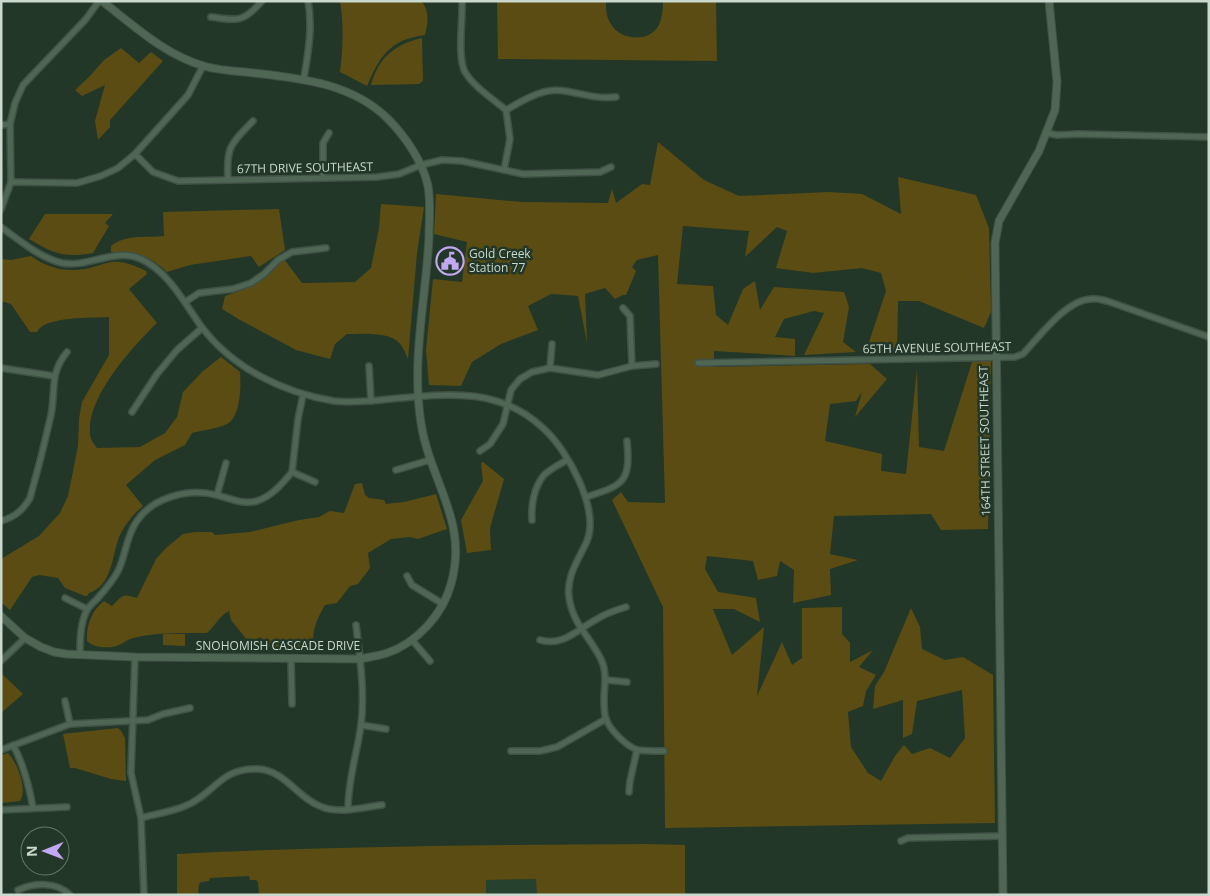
<svg xmlns="http://www.w3.org/2000/svg" width="1210" height="896" font-family="'Open Sans',sans-serif">
<rect width="100%" height="100%" fill="#223728"/>
<polygon fill="#26412e" points="537,879 537,895 486,895 486,880"/>
<g fill="#5b4c13">
<path d="M340 1H421C430 10 428 24 425 35 389 40 380 56 367 86L340 72C343 48 344 26 340 1Z"/>
<path d="M497 1H606C606 9 606 17 611 24 619 39 646 43 657 28 662 21 663 9 663 1H716L717 61 498 59Z"/>
<path d="M422 38 423 81 419 84 371 85C378 58 395 44 422 38Z"/>
<polygon points="121,48 139,63 151,52 163,61 110,120 110,127 98,140 95,121 105,85 82,96 75,90 89,77 104,60"/>
<polygon points="658,142 704,180 739,196 829,192 862,194 901,214 898,177 976,195 989,228 991,312 984,328 919,301 898,301 897,352 865,354 886,291 881,273 862,268 813,273 776,268 787,231 777,227 745,257 749,231 683,226 677,284 713,286 716,315 728,325 743,289 755,281 760,310 774,287 844,292 849,307 843,342 856,352 804,355 824,313 814,311 784,319 775,337 795,339 795,356 714,351 714,367 870,364 887,379 855,417 862,392 856,401 830,404 825,441 882,454 881,471 906,474 917,369 919,447 944,451 972,362 991,360 988,529 941,530 931,514 834,516 830,554 858,560 830,569 831,595 793,603 794,570 780,561 777,576 758,580 753,561 707,556 705,569 718,592 756,598 760,622 734,609 713,609 732,655 764,627 757,696 782,642 792,665 802,658 802,608 842,607 842,634 850,643 850,662 873,650 859,667 876,675 866,691 863,706 848,712 851,747 868,773 881,781 895,756 904,745 912,754 930,748 950,758 965,738 962,690 917,701 912,734 903,738 903,700 873,709 875,686 884,672 911,608 920,627 922,649 945,660 963,657 993,675 995,823 665,828 663,607 612,500 621,492 628,502 665,503 658,255 637,260 632,267 636,271 626,295 623,295 615,299 605,288 585,294 587,343 578,296 551,294 528,306 538,330 501,344 472,362 461,386 429,385 426,350 433,279 462,282 467,242 434,234 436,194 522,202 608,203 612,189 616,203 642,184 650,185"/>
<path d="M381 204 424 207 417 253 408 359C406 355 404 349 401 345 392 331 362 334 347 334L335 344 330 359 296 350 240 320 222 309 225 296C251 288 265 279 284 259L302 283 355 282 371 268 379 228Z"/>
<path d="M279 209 285 250 259 267 251 256 190 265 167 272C148 254 135 252 111 252V246C125 234 147 238 164 236L163 212Z"/>
<path d="M45 214H113L105 223 109 226 93 253C63 258 55 254 29 239Z"/>
<path d="M31 256C49 269 68 273 90 268 97 266 105 263 112 262 124 261 135 266 146 271L147 274 129 289 157 323C132 347 86 398 90 434 90 439 94 444 97 448L140 447 165 433 177 417 183 392 203 371 221 357 240 372C241 386 241 416 227 424 217 429 203 430 192 433L185 445 155 460 126 485 143 506C133 514 124 526 119 537 112 556 112 586 89 593L87 596H85L65 588 58 578 39 575 32 577 10 610 1 602V559L39 536 60 513 68 496 78 446 79 419 82 402 109 355V317C93 318 44 316 37 332H30L11 304 1 301V259L11 260Z"/>
<polygon points="483,462 504,479 490,528 491,550 467,553 461,520 483,481 481,463"/>
<path d="M362 483 365 495 369 498 384 500 386 504 404 502 436 494 447 529 418 539 410 537 391 539 368 553 370 568 358 584 350 586 337 603 325 605C315 622 312 632 313 651L273 650 260 637 255 642 248 641 231 620 229 611C220 615 215 626 207 633 182 633 158 632 133 638 126 640 120 646 112 647 103 648 93 647 87 641 86 625 92 610 104 601L112 606C123 595 122 593 137 598L156 559 166 548 183 534 195 532H212L215 535 250 532 299 520 319 517 330 511 344 513 355 484Z"/>
<polygon points="163,634 185,634 185,646 163,645"/>
<polygon points="1,673 23,694 1,713"/>
<polygon points="118,728 121,731 125,738 126,781 111,779 75,768 70,768 63,734"/>
<path d="M8 753C17 762 28 790 20 801L1 803V755Z"/>
<path d="M645 844 685 845V895H537L536 879 486 880V895H259L258 882 256 880H250L249 876 210 878 209 881 201 882 199 884 198 895H177V854C333 846 489 845 645 844Z"/>
</g>
<g fill="none" stroke-linecap="round" stroke-linejoin="round">
<g stroke="#405246" stroke-width="8">
<g id="street">
<path d="M462 1C463 19 457 57 465 72 474 87 493 99 506 110L510 139 504 170"/>
<path d="M211 17C238 21 244 22 262 1"/>
<path d="M304 78C308 53 313 27 308 1"/>
<path d="M506 110C524 100 543 87 565 91 584 94 596 99 616 97"/>
<polyline points="1,125 10,124"/>
<polyline points="1047,133 1057,135 1078,134 1209,137"/>
<polyline points="135,154 153,172 178,181 377,177 399,174 421,165 442,160 462,161 523,174 600,172 611,167"/>
<polyline points="323,178 323,143 329,133"/>
<path d="M228 179C226 146 231 144 253 121"/>
<polyline points="11,182 77,183 101,176 118,168 135,154 188,95 203,66"/>
<polyline points="1,209 11,182 10,124 15,103 23,85 86,19 99,1"/>
<path d="M1 227C19 240 40 258 62 263 88 268 115 247 141 259 168 271 185 304 201 326 232 368 284 393 334 401 352 403 372 401 390 399 446 394 498 386 543 428 567 449 600 509 587 541 579 559 566 576 569 597 573 627 594 640 603 664 607 677 604 687 604 699 604 705 604 714 606 719 610 730 627 747 638 750 646 751 656 751 664 751"/>
<polyline points="185,302 199,293 233,289 251,283 264,274 278,260 292,252 326,248"/>
<polyline points="623,308 630,316 632,366"/>
<path d="M698 363 1015 357 1023 354C1040 336 1066 300 1091 299 1096 298 1102 300 1107 301L1209 337"/>
<polyline points="369,366 371,401"/>
<polyline points="1,368 54,376"/>
<polyline points="550,368 552,344"/>
<polyline points="132,412 157,374 177,350 202,328"/>
<polyline points="480,451 490,444 503,424 511,390 520,379 532,372 550,368 598,375 632,366 656,364"/>
<polyline points="396,470 430,460"/>
<polyline points="292,472 298,419 303,395"/>
<polyline points="292,472 315,482"/>
<polyline points="217,495 226,463"/>
<path d="M586 497C623 485 631 483 627 441"/>
<path d="M532 520C531 505 534 487 544 475 550 469 560 464 567 460"/>
<path d="M1 521C15 517 23 510 30 498 38 470 45 442 51 415 56 390 49 374 67 352"/>
<polyline points="407,576 412,585 443,604"/>
<polyline points="65,598 87,609"/>
<polyline points="412,640 430,661"/>
<path d="M540 640C563 647 578 629 597 619 606 613 616 610 626 607"/>
<path d="M80 655C80 641 80 623 87 610 89 606 94 602 97 599 105 590 113 581 118 571 126 555 126 536 137 521 153 497 189 488 216 495 230 498 241 505 257 501 272 496 282 484 292 472"/>
<polyline points="135,657 131,773 141,818 144,895"/>
<polyline points="291,658 292,704"/>
<polyline points="1,661 25,638"/>
<polyline points="607,680 627,682"/>
<polyline points="65,701 70,724"/>
<polyline points="361,725 386,729"/>
<path d="M13 745C24 765 29 785 33 808"/>
<polyline points="1,750 70,724 148,720 163,714 190,708"/>
<polyline points="511,751 540,751 557,747 606,719"/>
<polyline points="629,792 630,781 637,750"/>
<path d="M348 809C348 779 357 754 361 725 365 692 360 658 356 625"/>
<polyline points="1,810 67,807"/>
<path d="M141 818C155 814 171 812 185 806 214 795 220 767 258 769 285 770 298 799 322 807 340 814 364 807 382 805"/>
<polyline points="901,841 908,838 1002,836"/>
<path d="M18 890C34 883 56 881 70 895"/>
</g>
</g>
<g stroke="#405246" stroke-width="9">
<g id="secondary">
<path d="M1 616 25 638 41 647 54 652 66 654 135 657 360 659C369 657 378 656 387 653 417 643 443 614 451 584 469 521 430 482 421 423 411 360 426 299 429 237 429 221 431 203 428 186 423 162 405 136 388 119 350 81 295 78 245 72 231 71 217 70 204 66 165 55 133 25 102 1"/>
<polyline points="1003,895 995,243 999,221 1039,151 1055,110 1057,82 1049,1"/>
</g>
</g>
<use href="#street" stroke="#506655" stroke-width="5"/>
<use href="#secondary" stroke="#506655" stroke-width="7"/>
</g>
<defs>
<g id="civic-ring" transform="scale(1.4375)"><circle r="9.5" fill="#223728" stroke="#c2a8f2" stroke-width="1.5"/><path d="M-.6-6.5H3V-4.5H.6V-3L4-1V1h2V6H-6V1h2V-1L-.6-3ZM-1.2 2.5V6h2.4V2.5Z" fill="#c2a8f2"/></g>
</defs>
<g fill-rule="evenodd">
<use href="#civic-ring" x="450" y="261"/>
</g>
<g text-anchor="middle" stroke-width="5" stroke-linejoin="round" paint-order="stroke">
<g font-size="12" fill="#cbd8ce" stroke="#223728">
<text transform="translate(305 168) rotate(-1)" y="4">67TH DRIVE SOUTHEAST</text>
<text transform="translate(937 348) rotate(-1)" y="4">65TH AVENUE SOUTHEAST</text>
<text transform="translate(985 441) rotate(-91)" y="4">164TH STREET SOUTHEAST</text>
<text x="278" y="650">SNOHOMISH CASCADE DRIVE</text>
</g>
<g font-size="12" fill="#cbd8ce" stroke="#223728" text-anchor="start">
<text x="469" y="258">Gold Creek<tspan x="469" dy="14">Station 77</tspan></text>
</g>
</g>
<rect width="1210" height="896" fill="none" stroke="#cbd8ce" stroke-width="5"/>
<g transform="translate(45 851) rotate(269)"><circle r="24" fill="#223728" stroke="#66776a"/>
<path d="M0-4L9 19L0 12L-9 19Z" fill="#c2a8f2"/>
<text y="-8" font-size="14" font-weight="bold" text-anchor="middle" fill="#cbd8ce">N</text>
</g>
</svg>
